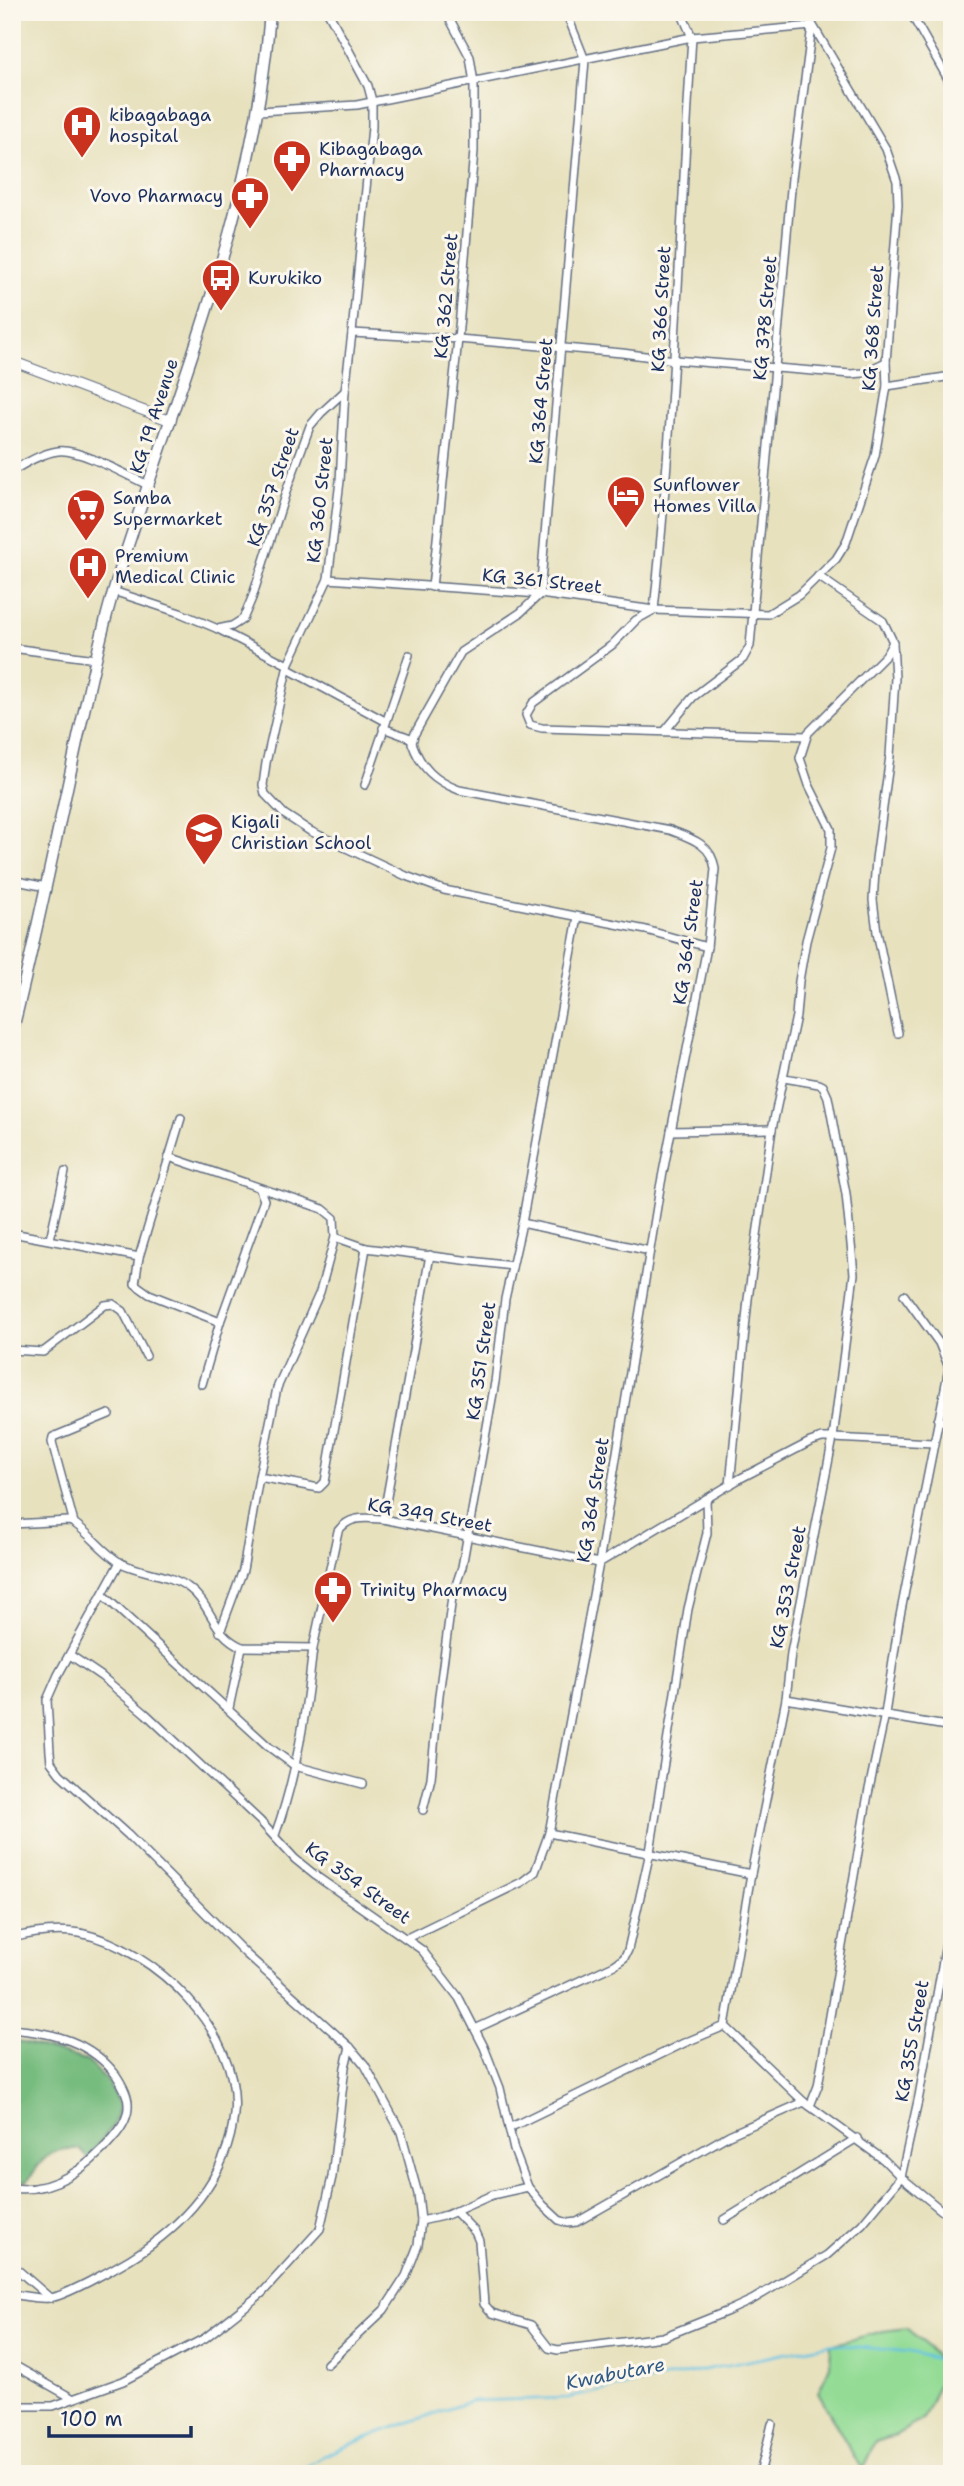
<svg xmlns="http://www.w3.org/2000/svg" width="964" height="2486" font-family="'Shantell Sans',sans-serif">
<rect width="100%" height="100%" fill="#fbf7ec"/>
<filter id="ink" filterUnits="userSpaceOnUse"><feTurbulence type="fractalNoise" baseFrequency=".0143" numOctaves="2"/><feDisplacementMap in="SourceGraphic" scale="14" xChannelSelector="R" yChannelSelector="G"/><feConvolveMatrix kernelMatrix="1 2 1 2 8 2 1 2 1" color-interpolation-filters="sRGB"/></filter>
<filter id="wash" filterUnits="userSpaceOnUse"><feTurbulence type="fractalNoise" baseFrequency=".00686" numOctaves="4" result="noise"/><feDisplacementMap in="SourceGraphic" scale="28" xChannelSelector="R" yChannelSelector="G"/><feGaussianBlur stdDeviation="1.57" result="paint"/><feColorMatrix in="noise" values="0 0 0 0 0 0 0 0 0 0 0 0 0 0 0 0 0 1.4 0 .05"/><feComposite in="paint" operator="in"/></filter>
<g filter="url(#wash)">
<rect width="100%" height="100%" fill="#e7e1be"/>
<polygon fill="#94dc96" stroke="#58867a" stroke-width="2" points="906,2328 921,2340 941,2362 943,2373 923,2419 894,2436 875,2442 862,2470 818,2393 830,2366 831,2345 883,2331"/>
<path fill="#77bc7f" stroke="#49766e" stroke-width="2" d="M12 2040 86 2060 106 2079 120 2106 113 2126 87 2158 79 2149C50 2146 41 2160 27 2182L12 2181Z"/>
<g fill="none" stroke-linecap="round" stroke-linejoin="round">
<polyline stroke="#65c2e3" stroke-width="2.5" points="293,2474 325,2455 381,2432 471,2401 568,2398 830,2344 910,2352 952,2363"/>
</g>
</g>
<g filter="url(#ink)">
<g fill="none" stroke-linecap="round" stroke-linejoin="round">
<g stroke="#626d80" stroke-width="10">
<g id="minor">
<polyline points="328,12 368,86 372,101 372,127 352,333 345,391 340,481 328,579 288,665 266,763 263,785 265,794 284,814 310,831 406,876 444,890 646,930 707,947"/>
<path d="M681 12 692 37C680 228 674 419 654 610L636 620 612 645 533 703 526 715 530 725 542 728 807 736"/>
<polyline points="910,12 948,79 952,95"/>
<polyline points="259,111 357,105 692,37 812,26 792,178 750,646 743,659 693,697 665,731"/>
<polyline points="352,333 458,339 622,353 675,360 851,374 863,373 886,362"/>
<polyline points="887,386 952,376"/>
<path d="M12 471C26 463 42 453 58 451 79 448 128 476 150 486"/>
<polyline points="328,579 540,594 654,610 768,614 799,595 836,559 846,543 875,456 887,386 886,362 898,204 897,181 886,149 805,12"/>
<polyline points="432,587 458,339 474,151 474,83 470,57 446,12"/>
<polyline points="113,591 180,613 218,629 288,665"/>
<polyline points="218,629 232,626 243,619 252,598 287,489 310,426 321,413 345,391"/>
<polyline points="893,643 895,678 890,756 876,859 873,900 877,932 898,1033"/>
<polyline points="12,648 96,659"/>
<polyline points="288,669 385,721"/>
<polyline points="383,728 413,739"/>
<polyline points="365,785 409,655"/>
<polyline points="12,880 46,887"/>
<polyline points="784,1078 819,1084 823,1086 828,1097 846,1194 854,1274 833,1438 791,1653 786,1699 751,1874 725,2026 804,2102 884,2160 901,2177 952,2219"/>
<polyline points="181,1118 139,1257 135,1284 149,1294 220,1322"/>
<polyline points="671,1131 772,1129"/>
<polyline points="169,1157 323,1209 334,1218 335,1237 320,1292 277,1388 259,1477 243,1570 220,1632"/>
<polyline points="522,1223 650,1251"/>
<polyline points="12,1233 139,1257"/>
<polyline points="335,1237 366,1248 512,1266"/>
<polyline points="50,1239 65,1172"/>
<polyline points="904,1295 939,1343 950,1370"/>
<polyline points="12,1350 43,1352 105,1305 113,1304 123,1311 146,1356"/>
<polyline points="202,1384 220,1322 264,1200 260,1190"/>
<polyline points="938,1420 952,1424"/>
<polyline points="259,1477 319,1488 325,1482 366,1248"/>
<polyline points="730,1485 748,1299 772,1129 796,1016 799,981 806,941 831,848 831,829 809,785 800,758 808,733 886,655 893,642 883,621 818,576"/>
<polyline points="383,1519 430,1255"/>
<polyline points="74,1523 52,1442 53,1437 109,1414"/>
<path d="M12 1524 69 1521 74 1523C90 1534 102 1551 119 1562 138 1573 170 1573 189 1588 212 1605 212 1634 242 1647L313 1648C306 1712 297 1775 275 1835"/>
<polyline points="120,1562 58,1675 47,1700 50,1752 51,1762 60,1774 128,1835 246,1954 350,2047 365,2065 401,2132 418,2194 421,2221 418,2245 406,2276 384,2310 327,2364"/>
<polyline points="103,1595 269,1747 295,1766 363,1784"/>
<path d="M313 1648 338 1531C350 1515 365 1518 383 1519L599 1563 741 1478 810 1442 822 1438H833L933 1443"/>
<polyline points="70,1655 101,1676 146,1714 260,1821 295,1859 316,1876 422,1950 459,1998 484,2047 500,2088 514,2150 528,2187 543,2205 559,2220 568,2223 577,2222 729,2135 804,2102"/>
<polyline points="786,1699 952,1727"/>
<polyline points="229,1708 242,1647"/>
<polyline points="423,1810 431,1778 439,1695 452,1597 462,1567 495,1382 505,1299 522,1223 578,917"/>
<polyline points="549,1833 751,1874"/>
<path d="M12 1938C35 1932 57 1929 80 1933 155 1949 242 2033 234 2114 228 2178 183 2226 130 2259 115 2268 64 2297 49 2298 38 2299 24 2296 12 2294"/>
<path d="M407 1938 522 1882 535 1872 549 1833 599 1563 660 1188 707 947 715 869C712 844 691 838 670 830L459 790C435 781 421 768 412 743L414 735 461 652 520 613 540 594 585 60 566 12"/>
<path d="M12 2029C54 2033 90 2041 116 2075 122 2084 128 2094 128 2104 129 2117 121 2129 113 2138 89 2167 52 2194 12 2188"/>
<polyline points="475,2029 614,1965 624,1958 628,1950 650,1852 688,1609 707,1533 706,1499"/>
<polyline points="810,2106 818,2086 868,1794 885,1714 899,1621 949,1368"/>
<polyline points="509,2128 684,2043 725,2026"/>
<polyline points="455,2211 475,2232 479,2241 484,2304 492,2313 531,2325 549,2348 558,2350 663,2337 728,2311 752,2300 827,2255 862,2224 901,2177 919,2096 952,1910"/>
<polyline points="724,2220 857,2138"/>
<polyline points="421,2221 447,2215 492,2195 528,2187"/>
<polyline points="12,2265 50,2298"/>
<polyline points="12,2364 72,2398"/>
<polyline points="12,2406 53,2406 123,2381 205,2338 262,2293 320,2229 332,2177 345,2067 350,2047"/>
<polyline points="760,2474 772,2424"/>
</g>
</g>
<g stroke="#626d80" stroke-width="11">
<polyline id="tertiary" points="12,361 171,421"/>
</g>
<g stroke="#626d80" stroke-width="13">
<path id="secondary" d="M12 1033C37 934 57 833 79 733 90 685 100 636 114 589 173 399 255 212 270 12"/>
</g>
<use href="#minor" stroke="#fff" stroke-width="7"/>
<use href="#tertiary" stroke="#fff" stroke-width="9"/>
<use href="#secondary" stroke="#fff" stroke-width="10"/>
</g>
</g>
<defs>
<g id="hospital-pin" transform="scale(2.0125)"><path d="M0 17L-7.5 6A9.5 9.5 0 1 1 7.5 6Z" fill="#c8321e" stroke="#fbf7ec"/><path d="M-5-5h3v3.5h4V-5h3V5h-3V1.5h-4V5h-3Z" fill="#fff"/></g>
<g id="pharmacy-pin" transform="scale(2.0125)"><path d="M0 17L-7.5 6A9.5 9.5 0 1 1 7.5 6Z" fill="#c8321e" stroke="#fbf7ec"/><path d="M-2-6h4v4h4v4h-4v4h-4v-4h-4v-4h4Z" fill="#fff"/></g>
<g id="bus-pin" transform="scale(2.0125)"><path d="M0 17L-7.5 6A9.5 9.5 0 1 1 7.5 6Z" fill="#c8321e" stroke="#fbf7ec"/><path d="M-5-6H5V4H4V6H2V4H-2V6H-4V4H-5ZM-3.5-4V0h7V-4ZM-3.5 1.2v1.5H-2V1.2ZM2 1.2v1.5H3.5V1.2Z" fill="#fff"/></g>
<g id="hotel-pin" transform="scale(2.0125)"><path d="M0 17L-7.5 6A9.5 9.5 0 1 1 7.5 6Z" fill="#c8321e" stroke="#fbf7ec"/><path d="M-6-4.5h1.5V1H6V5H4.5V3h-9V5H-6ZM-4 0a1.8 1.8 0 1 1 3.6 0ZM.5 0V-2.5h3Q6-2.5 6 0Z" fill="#fff"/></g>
<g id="supermarket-pin" transform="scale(2.0125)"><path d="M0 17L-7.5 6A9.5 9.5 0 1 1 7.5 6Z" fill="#c8321e" stroke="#fbf7ec"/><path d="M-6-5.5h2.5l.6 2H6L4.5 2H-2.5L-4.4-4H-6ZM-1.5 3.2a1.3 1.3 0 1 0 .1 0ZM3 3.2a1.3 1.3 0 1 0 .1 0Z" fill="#fff"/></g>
<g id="school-pin" transform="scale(2.0125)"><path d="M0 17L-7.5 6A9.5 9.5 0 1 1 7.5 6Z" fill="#c8321e" stroke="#fbf7ec"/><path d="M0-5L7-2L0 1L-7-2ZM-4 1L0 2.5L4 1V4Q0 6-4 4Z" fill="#fff"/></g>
</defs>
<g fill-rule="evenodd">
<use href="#hospital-pin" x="82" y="125"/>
<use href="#pharmacy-pin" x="292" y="159"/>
<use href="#pharmacy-pin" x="250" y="196"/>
<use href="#bus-pin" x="221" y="278"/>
<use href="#hotel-pin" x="626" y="495"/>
<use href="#supermarket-pin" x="86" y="508"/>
<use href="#hospital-pin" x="88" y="566"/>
<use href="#school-pin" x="204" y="832"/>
<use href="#pharmacy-pin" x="333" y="1590"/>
</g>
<g text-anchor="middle" stroke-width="6" stroke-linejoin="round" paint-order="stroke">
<g font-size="18" fill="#1b2f5e" stroke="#fbf7ec" text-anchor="start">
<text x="109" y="121">kibagabaga<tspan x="109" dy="21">hospital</tspan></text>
<text x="319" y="155">Kibagabaga<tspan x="319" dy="21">Pharmacy</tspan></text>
<text x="223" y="202" text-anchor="end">Vovo Pharmacy</text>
<text x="248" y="284">Kurukiko</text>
<text x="653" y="491">Sunflower<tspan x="653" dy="21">Homes Villa</tspan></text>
<text x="113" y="504">Samba<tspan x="113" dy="21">Supermarket</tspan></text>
<text x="115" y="562">Premium<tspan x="115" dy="21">Medical Clinic</tspan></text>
<text x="231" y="828">Kigali<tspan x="231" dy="21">Christian School</tspan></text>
<text x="360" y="1596">Trinity Pharmacy</text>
</g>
<g font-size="18" fill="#1b2f5e" stroke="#fbf7ec">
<text transform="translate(446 296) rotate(-85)" y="6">KG 362 Street</text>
<text transform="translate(661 309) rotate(-87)" y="6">KG 366 Street</text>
<text transform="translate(765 318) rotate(-85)" y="6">KG 378 Street</text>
<text transform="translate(873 328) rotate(-86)" y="6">KG 368 Street</text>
<text transform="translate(541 401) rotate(-85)" y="6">KG 364 Street</text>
<text transform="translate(154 416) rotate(-72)" y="6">KG 19 Avenue</text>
<text transform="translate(273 487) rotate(-71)" y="6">KG 357 Street</text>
<text transform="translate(320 500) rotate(-84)" y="6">KG 360 Street</text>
<text transform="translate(542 581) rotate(6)" y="6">KG 361 Street</text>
<text transform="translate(688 942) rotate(-82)" y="6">KG 364 Street</text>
<text transform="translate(481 1361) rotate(-82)" y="6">KG 351 Street</text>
<text transform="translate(593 1500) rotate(-81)" y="6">KG 364 Street</text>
<text transform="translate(430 1515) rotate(10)" y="6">KG 349 Street</text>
<text transform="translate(788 1587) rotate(-79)" y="6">KG 353 Street</text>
<text transform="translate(358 1883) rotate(36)" y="6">KG 354 Street</text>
<text transform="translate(912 2041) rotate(-80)" y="6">KG 355 Street</text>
</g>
<g font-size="19" font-style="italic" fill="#315b86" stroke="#fbf7ec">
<text transform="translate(615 2373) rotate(-11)" y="7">Kwabutare</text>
</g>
</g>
<rect width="964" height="2486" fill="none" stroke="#fbf7ec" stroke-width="42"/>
<path d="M49 2426v10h142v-10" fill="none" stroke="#1b2f5e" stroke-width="3.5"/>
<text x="60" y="2426" font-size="21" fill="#1b2f5e" stroke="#fbf7ec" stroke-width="5" paint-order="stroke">100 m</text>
</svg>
